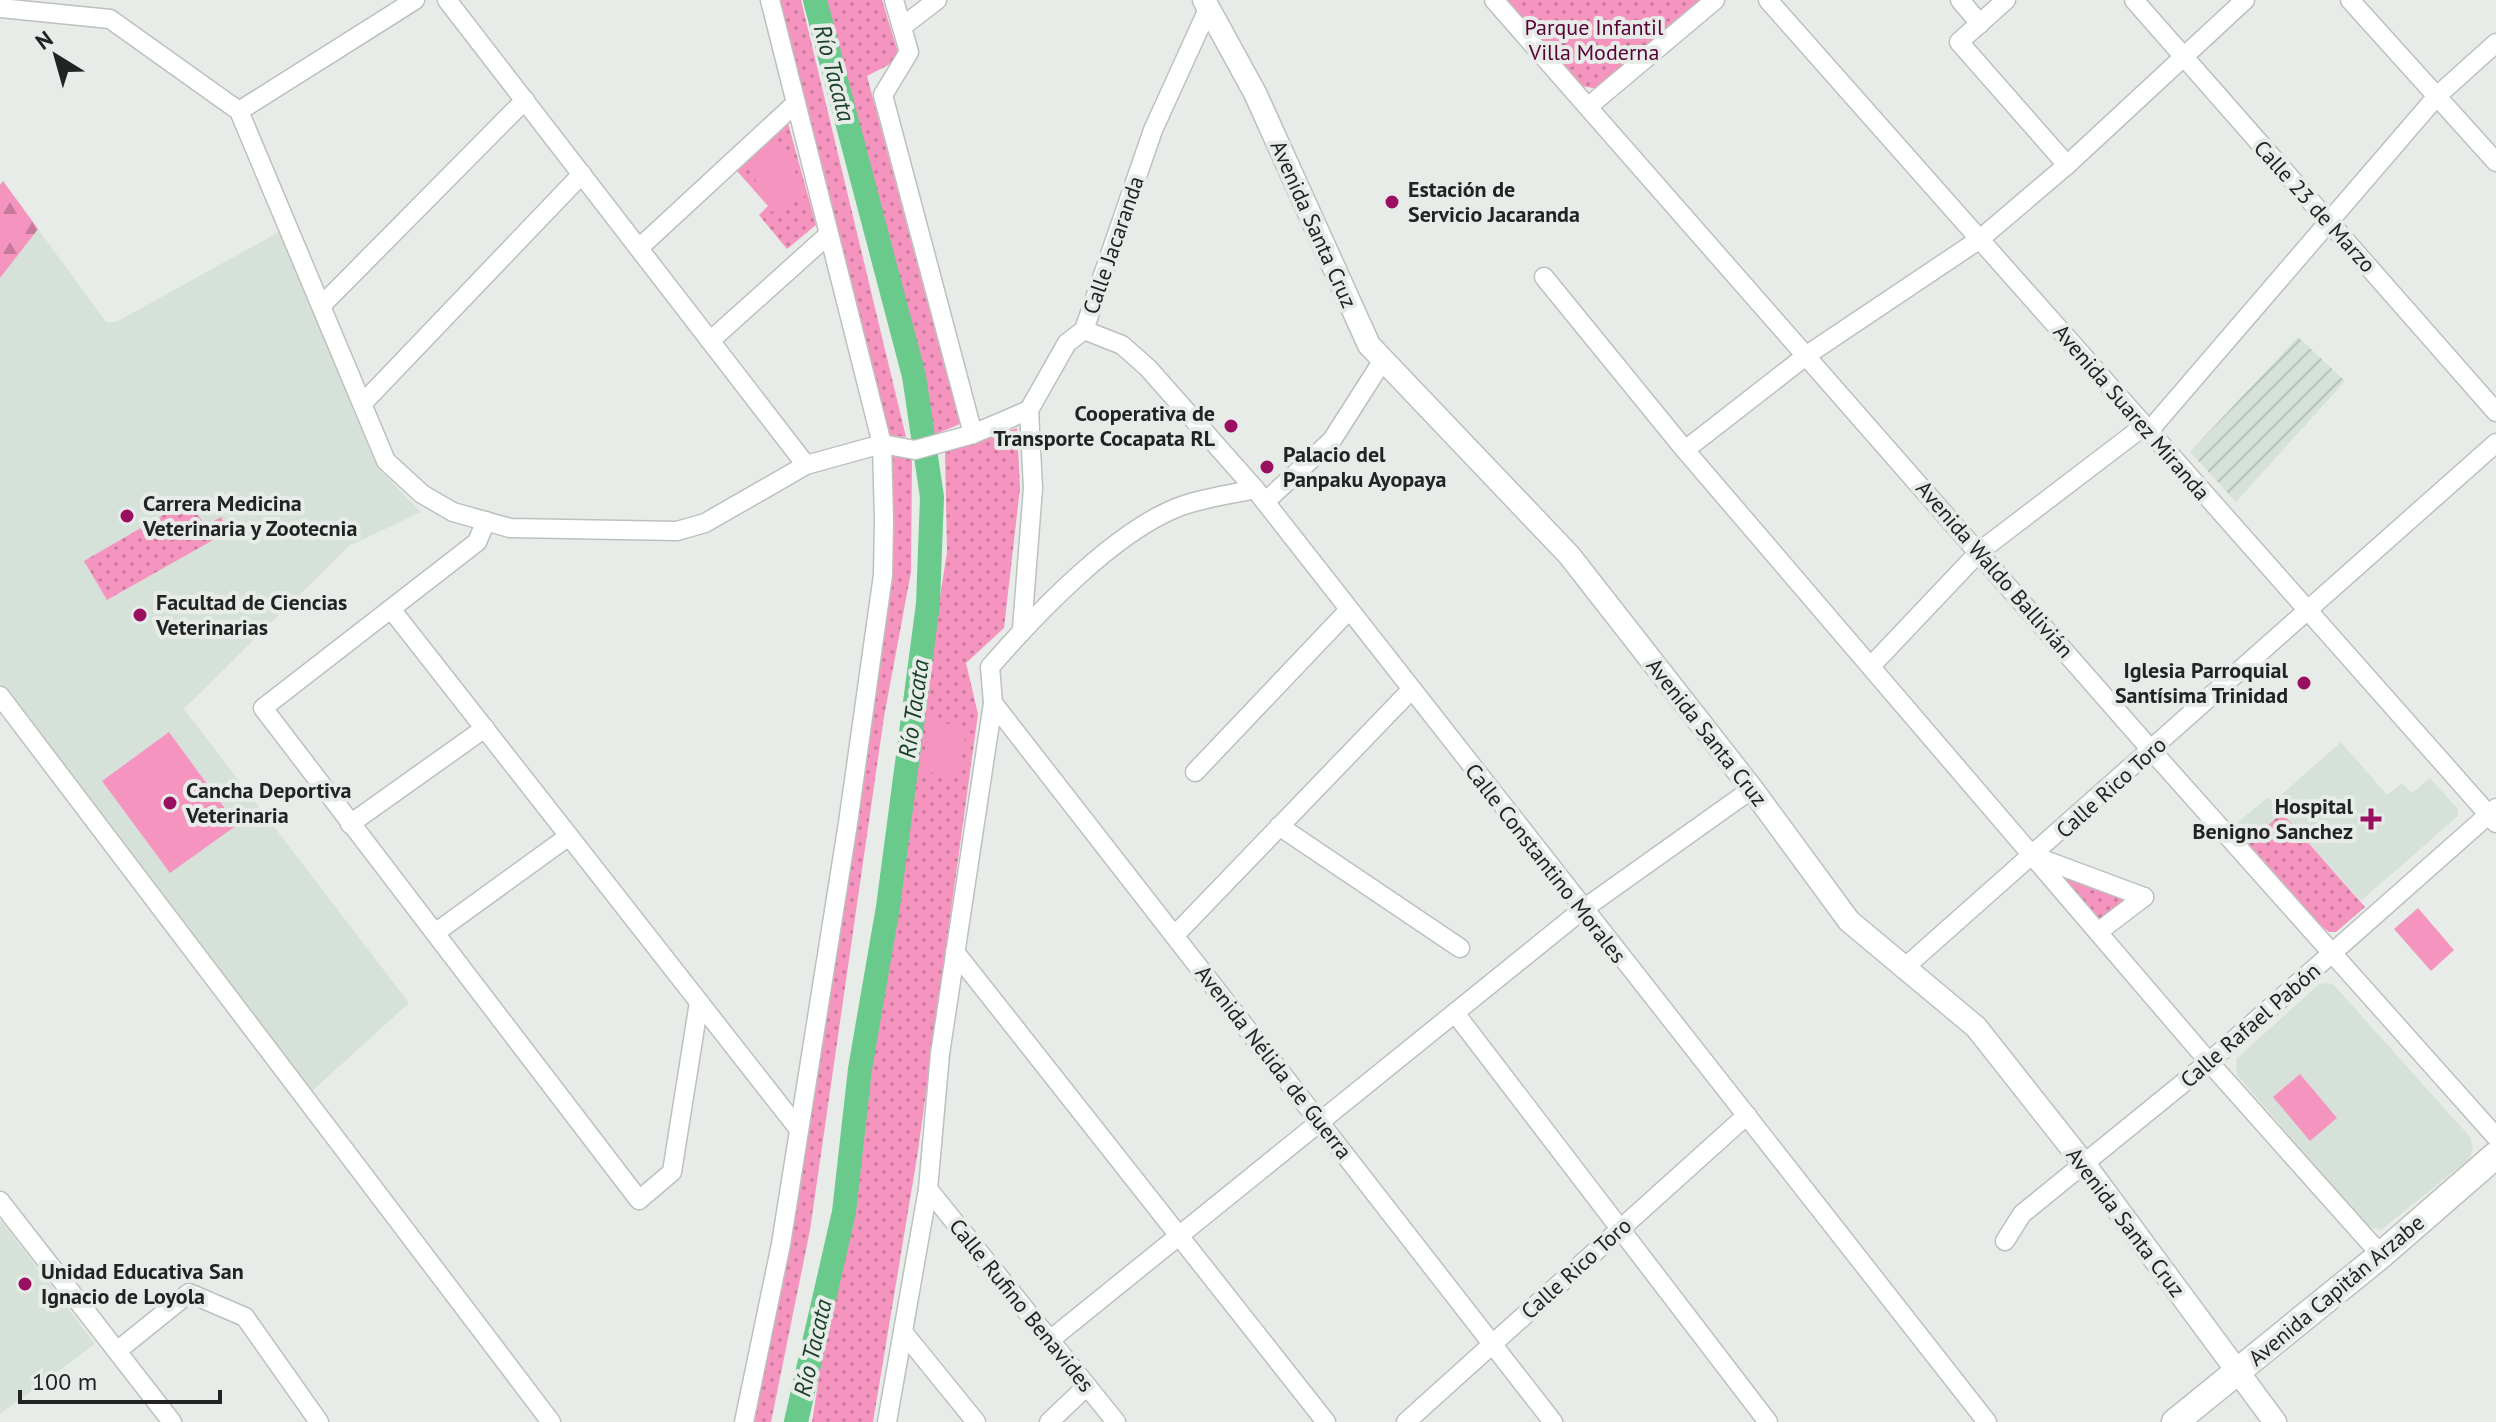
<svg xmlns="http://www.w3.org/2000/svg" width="2496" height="1422" font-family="'PT Sans',sans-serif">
<defs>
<pattern id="industrial-furrows" width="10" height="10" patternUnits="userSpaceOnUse" patternTransform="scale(2)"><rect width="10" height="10" fill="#d6e2d9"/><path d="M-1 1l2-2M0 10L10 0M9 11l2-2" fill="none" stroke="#b7c2ba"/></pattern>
<pattern id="grass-dots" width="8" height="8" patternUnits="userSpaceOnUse" patternTransform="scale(2)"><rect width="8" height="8" fill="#f694c0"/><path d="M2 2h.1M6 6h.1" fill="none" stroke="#c7799c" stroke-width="1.8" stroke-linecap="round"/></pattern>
<pattern id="forest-firs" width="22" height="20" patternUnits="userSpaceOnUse" patternTransform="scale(2)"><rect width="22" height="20" fill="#f694c0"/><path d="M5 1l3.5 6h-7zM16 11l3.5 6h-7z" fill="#c7799c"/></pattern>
</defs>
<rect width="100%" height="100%" fill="#e7ece8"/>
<g fill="#d6e2d9">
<polygon points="3,181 106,322 116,322 279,232 377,467 421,512 349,546 184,709 409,1003 312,1091 0,684 0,185"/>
<polygon points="2341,742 2387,795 2402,783 2412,793 2430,778 2458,809 2458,816 2361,901 2282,813 2252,839 2238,822 2268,797 2273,802"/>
<polygon points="2325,983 2333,984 2470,1137 2473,1149 2469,1159 2381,1230 2369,1227 2237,1075 2236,1059 2317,986"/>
<polygon points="0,1219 95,1344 0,1414"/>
</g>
<polygon fill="url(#industrial-furrows)" points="2298,337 2345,381 2236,502 2190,452"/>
<g fill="url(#grass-dots)">
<polygon points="779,0 801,0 906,437 884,435"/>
<polygon points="825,0 882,0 900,59 867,76 960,424 931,436 905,304"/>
<polygon points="1506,0 1701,0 1599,89 1581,86"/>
<polygon points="786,116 816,225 787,249 759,215 768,206 730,163"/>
<polygon points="1017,428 1020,488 1004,628 966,663 978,714 918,1151 873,1422 812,1422 947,552 945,451"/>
<polygon points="888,454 912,459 911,572 884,717 810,1230 771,1422 749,1422 889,582"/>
<polygon points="189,500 205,526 221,517 229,531 107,600 84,561"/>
<polygon points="2282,813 2365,907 2336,932 2329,932 2320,925 2248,843"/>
<polygon points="2055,869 2122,894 2125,904 2107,918 2099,918"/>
</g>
<polygon fill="url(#forest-firs)" points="3,181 38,229 0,278 0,185"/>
<g fill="#f694c0">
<polygon points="780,142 807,195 772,212 745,159"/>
<polygon points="930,721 967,727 959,777 921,771"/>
<polygon points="169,732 237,825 170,873 102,781"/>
<polygon points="2418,908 2454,950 2431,971 2394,929"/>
<polygon points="2300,1074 2337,1118 2310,1141 2273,1097"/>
</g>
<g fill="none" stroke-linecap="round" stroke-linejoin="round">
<polyline stroke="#6aca8c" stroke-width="24" points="796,1422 844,1212 860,1069 888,907 928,604 932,497 914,376 815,0"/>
<g stroke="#bcc1bd" stroke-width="21">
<g id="minor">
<polyline points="447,0 806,465"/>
<polyline points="894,0 909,52 883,95 973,434"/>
<polyline points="1494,0 2152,751 2496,1137"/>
<polyline points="1768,0 2496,823"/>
<polyline points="1960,0 1980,24"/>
<polyline points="2006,0 1959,42 2067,165"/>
<polyline points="2134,0 2496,412"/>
<polyline points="2350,0 2496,162"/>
<polyline points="0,8 110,19 239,111 386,461 422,494 453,512 510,528 677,531 705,523 806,465 882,444 915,450 973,434 1029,410"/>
<polyline points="903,26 937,0"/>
<polyline points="1589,106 1715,0"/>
<polyline points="239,111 415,0"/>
<polyline points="639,248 796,103"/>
<polyline points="1544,277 1685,450 2209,1062 2381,1255"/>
<polyline points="322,305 525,100"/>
<polyline points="1084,330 1122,345 1148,368 1255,489 1987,1422"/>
<polyline points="710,341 828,235"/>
<polyline points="363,403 582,174"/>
<polyline points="2149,431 2437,96 2496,43"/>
<polyline points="1685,450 1807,355 1980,239 2067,165 2245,0"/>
<polyline points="1265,502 1332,440 1383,360"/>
<polyline points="486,521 477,542 263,708 639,1200 672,1172 699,1002"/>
<polyline points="391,609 797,1127"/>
<polyline points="1022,629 1033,488 1029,410 1067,343 1084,330 1153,130 1209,7"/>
<polyline points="1871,666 1980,551 2144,426"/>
<polyline points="0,696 551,1422"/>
<polyline points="993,703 1553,1422"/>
<polyline points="1195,772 1348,611"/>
<polyline points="350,824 485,728"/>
<polyline points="1279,826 1460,948"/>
<polyline points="2034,856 2144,897"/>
<polyline points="2098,932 2144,897"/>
<polyline points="435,933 569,836"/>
<polyline points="1176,934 1410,691"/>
<polyline points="955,952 1326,1422"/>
<polyline points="1903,969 2496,443"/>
<polyline points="1455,1013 1768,1422"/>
<polyline points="928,1189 1116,1422"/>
<polyline points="0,1201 172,1422"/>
<polyline points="2005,1241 2022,1214 2209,1062 2496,808"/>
<polyline points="903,1332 976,1422"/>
<polyline points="1050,1340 1582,910 1752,789"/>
<polyline points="117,1351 189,1293 245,1317 319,1422"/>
<polyline points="744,1422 781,1244 848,823 883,575 884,520 882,444 770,0"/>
<path d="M887 1422 928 1189 940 1054 993 703 990 667C1035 615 1112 534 1176 508 1200 498 1229 495 1255 489"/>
<polyline points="1049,1422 1087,1386"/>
<polyline points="1406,1422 1747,1115"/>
</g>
</g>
<g stroke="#bcc1bd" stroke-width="25">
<polyline id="major" points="1204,0 1255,93 1369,345 1569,555 1752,789 1849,921 1976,1027 2085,1165 2275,1422"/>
</g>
<g stroke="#bcc1bd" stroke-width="29">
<polyline id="highway" points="2175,1422 2381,1255 2496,1155"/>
</g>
<use href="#minor" stroke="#fff" stroke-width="18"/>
<use href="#major" stroke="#fff" stroke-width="22"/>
<use href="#highway" stroke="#fff" stroke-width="26"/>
</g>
<g fill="#9a1061" stroke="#e7ece8" stroke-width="3">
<circle cx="1392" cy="202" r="8"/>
<circle cx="1231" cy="426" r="8"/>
<circle cx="1267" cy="467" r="8"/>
<circle cx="127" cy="516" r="8"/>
<circle cx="140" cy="615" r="8"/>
<circle cx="2304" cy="683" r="8"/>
<circle cx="170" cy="803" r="8"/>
<path d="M2367 807h8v8h8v8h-8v8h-8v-8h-8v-8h8z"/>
<circle cx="25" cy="1284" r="8"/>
</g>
<g text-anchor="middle" stroke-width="8" stroke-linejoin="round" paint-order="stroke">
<g font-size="22" fill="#5a0136" stroke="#e7ece8">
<text x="1594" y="35">Parque Infantil<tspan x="1594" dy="25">Villa Moderna</tspan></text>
</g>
<g font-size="22" font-weight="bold" fill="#222423" stroke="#e7ece8" text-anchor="start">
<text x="1408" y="197">Estación de<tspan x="1408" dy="25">Servicio Jacaranda</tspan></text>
<text x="1215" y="421" text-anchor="end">Cooperativa de<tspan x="1215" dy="25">Transporte Cocapata RL</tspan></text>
<text x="1283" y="462">Palacio del<tspan x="1283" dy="25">Panpaku Ayopaya</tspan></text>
<text x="143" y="511">Carrera Medicina<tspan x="143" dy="25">Veterinaria y Zootecnia</tspan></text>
<text x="156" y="610">Facultad de Ciencias<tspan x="156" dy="25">Veterinarias</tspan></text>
<text x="2288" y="678" text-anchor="end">Iglesia Parroquial<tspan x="2288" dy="25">Santísima Trinidad</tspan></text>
<text x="186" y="798">Cancha Deportiva<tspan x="186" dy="25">Veterinaria</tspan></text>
<text x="2353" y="814" text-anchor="end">Hospital<tspan x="2353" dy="25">Benigno Sanchez</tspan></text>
<text x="41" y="1279">Unidad Educativa San<tspan x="41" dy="25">Ignacio de Loyola</tspan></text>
</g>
<g font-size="22" fill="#222423" stroke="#e7ece8">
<text transform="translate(2315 206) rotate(48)" y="8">Calle 23 de Marzo</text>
<text transform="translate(1314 224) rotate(66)" y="8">Avenida Santa Cruz</text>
<text transform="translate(1113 245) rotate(-71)" y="8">Calle Jacaranda</text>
<text transform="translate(2132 412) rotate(49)" y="8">Avenida Suarez Miranda</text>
<text transform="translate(1995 569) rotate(49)" y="8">Avenida Waldo Ballivián</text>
<text transform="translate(1707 732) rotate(52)" y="8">Avenida Santa Cruz</text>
<text transform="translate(2111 787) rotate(-42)" y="8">Calle Rico Toro</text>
<text transform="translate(1546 863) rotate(52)" y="8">Calle Constantino Morales</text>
<text transform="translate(2250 1025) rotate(-41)" y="8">Calle Rafael Pabón</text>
<text transform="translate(1274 1062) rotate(52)" y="8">Avenida Nélida de Guerra</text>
<text transform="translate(2126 1222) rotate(53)" y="8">Avenida Santa Cruz</text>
<text transform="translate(1576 1268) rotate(-42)" y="8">Calle Rico Toro</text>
<text transform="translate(2336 1290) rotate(-40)" y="8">Avenida Capitán Arzabe</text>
<text transform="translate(1022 1305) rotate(51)" y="8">Calle Rufino Benavides</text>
</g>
<g font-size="24" font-style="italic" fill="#194128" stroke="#e7ece8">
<text transform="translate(834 73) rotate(75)" y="8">Río Tacata</text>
<text transform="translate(914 709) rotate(-82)" y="8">Río Tacata</text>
<text transform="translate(813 1348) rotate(-77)" y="8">Río Tacata</text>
</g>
</g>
<g transform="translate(56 56) rotate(323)" stroke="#e7ece8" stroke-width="6" paint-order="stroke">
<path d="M0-6L14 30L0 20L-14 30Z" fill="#222423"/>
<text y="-12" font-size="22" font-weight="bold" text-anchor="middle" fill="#222423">N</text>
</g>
<path d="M20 1390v12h200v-12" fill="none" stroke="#222423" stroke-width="4"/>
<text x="32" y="1390" font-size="24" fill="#222423" stroke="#e7ece8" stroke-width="6" paint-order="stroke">100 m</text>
</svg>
